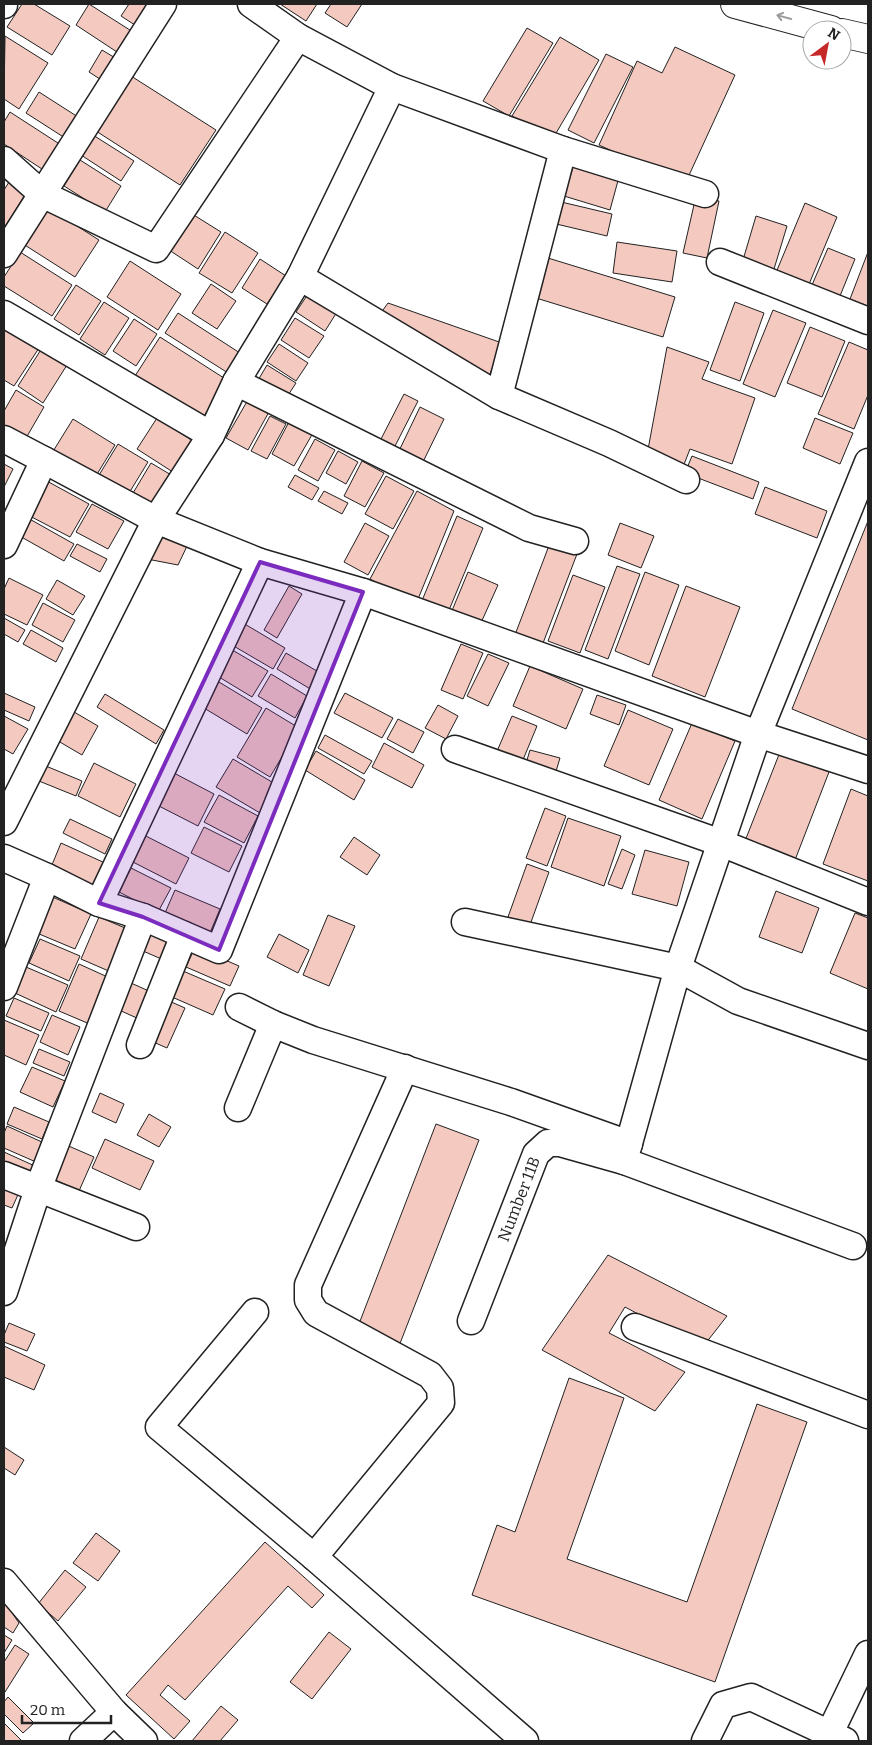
<svg xmlns="http://www.w3.org/2000/svg" width="872" height="1745" font-family="Bitter,serif">
<rect width="100%" height="100%" fill="#fff"/>
<g fill="#f3c9c0" stroke="#222">
<polygon points="22,4 34,4 70,26 52,55 7,27"/>
<polygon points="89,4 133,32 120,54 76,25"/>
<polygon points="129,4 153,4 138,27 121,16"/>
<polygon points="280,4 317,4 306,21"/>
<polygon points="331,4 362,4 347,27 325,13"/>
<polygon points="527,28 553,43 509,116 483,101"/>
<polygon points="5,36 48,63 19,109 4,99"/>
<polygon points="560,37 599,60 552,140 512,116"/>
<polygon points="675,47 735,75 685,184 599,145 637,61 662,73"/>
<polygon points="102,50 117,59 103,81 89,72"/>
<polygon points="606,54 633,67 594,143 568,130"/>
<polygon points="131,76 216,130 180,185 96,131"/>
<polygon points="39,92 78,117 65,138 26,113"/>
<polygon points="10,112 61,145 45,171 4,144 4,122"/>
<polygon points="93,135 134,161 121,181 81,155"/>
<polygon points="80,160 121,186 105,212 64,186"/>
<polygon points="574,164 619,177 610,210 564,196"/>
<polygon points="9,182 26,193 4,228 4,190"/>
<polygon points="696,196 719,201 707,258 683,253"/>
<polygon points="557,201 612,214 607,236 552,223"/>
<polygon points="805,203 837,217 807,289 775,275"/>
<polygon points="44,205 99,240 75,277 20,242"/>
<polygon points="189,212 221,232 198,269 166,248"/>
<polygon points="756,216 787,226 774,269 743,260"/>
<polygon points="225,232 258,253 232,293 199,273"/>
<polygon points="617,242 677,251 672,282 613,273"/>
<polygon points="828,248 855,259 840,296 812,285"/>
<polygon points="20,252 72,285 52,316 4,286 4,277"/>
<polygon points="868,252 868,306 850,299"/>
<polygon points="548,258 675,297 663,337 536,298"/>
<polygon points="260,259 286,276 267,304 242,288"/>
<polygon points="130,261 181,294 158,330 107,297"/>
<polygon points="211,284 236,301 217,329 192,313"/>
<polygon points="76,285 101,301 79,335 54,319"/>
<polygon points="308,294 337,312 325,331 296,312"/>
<polygon points="104,302 129,318 105,355 80,339"/>
<polygon points="735,302 764,313 740,381 710,370"/>
<polygon points="388,303 502,343 488,379 380,314"/>
<polygon points="773,310 806,323 775,397 743,384"/>
<polygon points="178,313 240,353 228,373 165,333"/>
<polygon points="295,318 324,336 309,358 281,340"/>
<polygon points="134,319 157,334 136,366 113,351"/>
<polygon points="4,325 39,348 14,386 4,380"/>
<polygon points="810,327 845,341 822,397 787,383"/>
<polygon points="160,337 227,380 202,419 135,376"/>
<polygon points="849,342 868,350 868,395 854,429 818,414"/>
<polygon points="279,344 308,363 296,381 267,362"/>
<polygon points="667,347 709,362 702,379 755,398 732,464 690,449 683,467 647,455"/>
<polygon points="42,348 67,365 43,403 18,386"/>
<polygon points="267,365 296,383 285,400 257,382"/>
<polygon points="16,390 44,407 22,445 4,434 4,411"/>
<polygon points="404,394 418,401 394,448 380,441"/>
<polygon points="249,398 270,410 248,450 226,438"/>
<polygon points="420,407 444,419 421,466 397,455"/>
<polygon points="270,416 286,424 267,459 251,451"/>
<polygon points="157,418 196,443 176,474 137,449"/>
<polygon points="815,418 853,433 840,464 803,448"/>
<polygon points="73,419 115,445 94,479 52,453"/>
<polygon points="290,420 313,433 294,466 272,454"/>
<polygon points="315,439 335,450 318,481 298,470"/>
<polygon points="118,444 148,462 126,498 96,480"/>
<polygon points="338,451 358,462 346,484 326,473"/>
<polygon points="692,456 759,482 753,499 685,473"/>
<polygon points="362,461 384,473 365,507 344,496"/>
<polygon points="151,463 178,479 157,514 130,498"/>
<polygon points="4,464 13,469 4,487"/>
<polygon points="295,475 319,488 312,500 288,487"/>
<polygon points="386,476 414,491 393,529 365,514"/>
<polygon points="45,480 89,504 70,537 26,514"/>
<polygon points="765,487 827,511 817,538 755,514"/>
<polygon points="324,491 348,503 342,514 318,501"/>
<polygon points="417,491 454,511 416,604 370,579"/>
<polygon points="92,504 124,521 108,549 76,532"/>
<polygon points="457,516 483,528 447,615 421,603"/>
<polygon points="26,517 74,544 64,561 16,534"/>
<polygon points="868,521 868,740 792,709"/>
<polygon points="365,523 389,536 368,575 344,562"/>
<polygon points="620,523 654,536 641,568 608,555"/>
<polygon points="160,528 189,542 178,565 147,559"/>
<polygon points="550,543 577,554 540,651 513,640"/>
<polygon points="77,544 107,559 100,572 70,556"/>
<polygon points="617,566 640,574 608,659 585,650"/>
<polygon points="468,572 498,585 480,625 451,613"/>
<polygon points="645,572 679,585 649,665 615,651"/>
<polygon points="573,575 605,587 580,653 548,641"/>
<polygon points="9,578 43,595 27,625 4,614 4,589"/>
<polygon points="57,580 85,596 73,615 46,599"/>
<polygon points="289,586 302,594 277,638 264,630"/>
<polygon points="686,586 740,607 705,697 652,676"/>
<polygon points="43,603 75,620 63,642 32,625"/>
<polygon points="4,618 25,630 18,642 4,634"/>
<polygon points="238,620 285,648 273,669 225,641"/>
<polygon points="31,630 63,648 56,662 23,644"/>
<polygon points="461,644 483,653 463,699 441,690"/>
<polygon points="229,648 268,671 252,697 214,674"/>
<polygon points="286,653 322,674 312,690 277,669"/>
<polygon points="488,654 509,663 488,706 467,696"/>
<polygon points="530,666 583,689 566,729 513,706"/>
<polygon points="271,674 307,696 295,718 258,696"/>
<polygon points="214,679 262,708 247,734 199,705"/>
<polygon points="4,693 35,707 29,721 4,710"/>
<polygon points="345,693 393,718 382,738 334,713"/>
<polygon points="105,694 164,730 156,744 97,707"/>
<polygon points="597,695 626,705 619,725 590,714"/>
<polygon points="438,705 458,716 446,739 425,728"/>
<polygon points="266,708 299,728 270,777 237,757"/>
<polygon points="69,709 98,726 82,755 53,738"/>
<polygon points="628,710 673,729 649,785 604,766"/>
<polygon points="4,716 28,729 13,754 4,749"/>
<polygon points="512,716 537,726 520,767 495,756"/>
<polygon points="398,719 424,732 413,753 387,739"/>
<polygon points="692,723 735,741 702,819 659,800"/>
<polygon points="325,735 372,761 364,774 318,748"/>
<polygon points="384,743 424,765 412,788 372,767"/>
<polygon points="530,750 560,758 554,778 524,770"/>
<polygon points="316,751 365,780 354,800 305,770"/>
<polygon points="780,752 829,772 795,860 745,841"/>
<polygon points="233,759 277,785 260,813 216,787"/>
<polygon points="94,763 136,784 120,817 78,796"/>
<polygon points="41,764 82,781 76,796 34,779"/>
<polygon points="172,772 214,794 198,826 155,804"/>
<polygon points="851,789 868,796 868,881 823,864"/>
<polygon points="219,795 258,816 244,843 204,822"/>
<polygon points="545,808 566,816 547,866 526,858"/>
<polygon points="568,818 621,836 604,886 551,867"/>
<polygon points="70,819 112,839 105,854 63,833"/>
<polygon points="204,827 242,846 229,872 191,853"/>
<polygon points="142,834 189,858 176,884 129,860"/>
<polygon points="354,837 380,855 367,875 340,857"/>
<polygon points="61,843 105,863 93,892 49,872"/>
<polygon points="622,849 635,855 622,889 608,884"/>
<polygon points="645,850 689,862 677,906 632,894"/>
<polygon points="527,864 549,872 530,925 508,917"/>
<polygon points="131,868 171,888 158,912 119,892"/>
<polygon points="175,890 220,909 207,940 162,920"/>
<polygon points="776,891 819,908 802,953 759,937"/>
<polygon points="48,895 91,914 75,949 32,931"/>
<polygon points="855,913 868,918 868,989 830,973"/>
<polygon points="328,915 355,926 329,986 303,975"/>
<polygon points="99,917 130,930 111,972 81,959"/>
<polygon points="150,934 173,945 166,961 143,951"/>
<polygon points="279,934 309,950 298,973 267,957"/>
<polygon points="40,939 80,956 69,981 29,963"/>
<polygon points="195,947 239,966 230,986 186,967"/>
<polygon points="79,964 112,979 92,1025 59,1011"/>
<polygon points="26,967 68,985 56,1012 15,993"/>
<polygon points="183,971 225,989 213,1015 172,997"/>
<polygon points="131,983 151,992 139,1019 119,1010"/>
<polygon points="14,998 49,1013 41,1031 6,1016"/>
<polygon points="169,1001 185,1008 167,1048 151,1041"/>
<polygon points="52,1015 80,1027 68,1055 40,1042"/>
<polygon points="4,1020 39,1035 26,1065 4,1055"/>
<polygon points="39,1049 70,1062 64,1076 33,1063"/>
<polygon points="32,1067 65,1081 53,1107 20,1092"/>
<polygon points="100,1093 124,1104 116,1123 92,1112"/>
<polygon points="14,1107 49,1122 42,1139 7,1124"/>
<polygon points="149,1114 171,1127 159,1147 137,1135"/>
<polygon points="436,1124 479,1140 399,1346 357,1329"/>
<polygon points="7,1126 44,1143 36,1162 4,1148 4,1133"/>
<polygon points="105,1139 154,1161 140,1190 92,1168"/>
<polygon points="64,1144 94,1157 79,1191 49,1177"/>
<polygon points="4,1152 37,1167 31,1180 4,1168"/>
<polygon points="4,1181 21,1188 12,1208 4,1205"/>
<polygon points="608,1255 727,1316 702,1348 625,1307 609,1333 685,1372 655,1411 542,1350"/>
<polygon points="9,1323 35,1334 27,1351 4,1342 4,1335"/>
<polygon points="4,1346 45,1365 34,1390 4,1377"/>
<polygon points="569,1378 624,1398 567,1559 687,1602 757,1404 807,1422 715,1682 472,1595 497,1525 515,1532"/>
<polygon points="4,1447 24,1460 15,1475 4,1468"/>
<polygon points="96,1533 120,1551 98,1581 73,1563"/>
<polygon points="265,1542 324,1595 312,1608 288,1586 185,1700 168,1685 160,1695 190,1721 174,1739 126,1695"/>
<polygon points="65,1570 86,1587 58,1621 38,1604"/>
<polygon points="4,1601 19,1623 13,1633 4,1627"/>
<polygon points="329,1632 351,1649 312,1699 290,1682"/>
<polygon points="4,1635 12,1640 4,1653"/>
<polygon points="15,1645 29,1654 5,1692 4,1692 4,1662"/>
<polygon points="8,1697 34,1723 23,1733 4,1714 4,1702"/>
<polygon points="221,1706 238,1720 220,1741 192,1741"/>
<polygon points="4,1723 22,1741 4,1741"/>
</g>
<g fill="none" stroke-linecap="round" stroke-linejoin="round">
<g stroke="#222" stroke-width="29">
<g id="minor">
<polyline points="251,4 298,37 392,87 563,150 705,194"/>
<polyline points="4,5 4,4"/>
<polyline points="4,160 42,194 156,249 298,37"/>
<polyline points="4,254 163,4"/>
<polyline points="720,262 868,321"/>
<polyline points="300,277 499,396 609,443 686,480"/>
<polyline points="4,314 211,435"/>
<polyline points="236,382 529,528 575,541"/>
<polyline points="499,396 563,150"/>
<polyline points="4,439 44,460"/>
<polyline points="4,545 44,460 156,520 260,562 363,592 758,734 868,770"/>
<polyline points="455,749 721,843 868,902"/>
<polyline points="4,822 156,520 211,435 236,382 300,277 392,87"/>
<polyline points="4,858 47,877 99,903 143,917 219,950 363,592"/>
<polyline points="99,903 260,562"/>
<polyline points="465,922 678,968 738,1001 868,1046"/>
<polyline points="4,987 47,877"/>
<polyline points="239,1007 273,1024 313,1040 511,1102 629,1144"/>
<polyline points="140,1045 184,935"/>
<polyline points="238,1108 273,1024"/>
<polyline points="624,1161 853,1246"/>
<polyline points="4,1175 136,1227"/>
<polyline points="4,1292 38,1189 143,917"/>
<polyline points="255,1312 159,1427 314,1557 525,1741"/>
<path id="s1" d="M471 1321 536 1154 548 1143H560L624 1161 678 968 758 734 868 462"/>
<polyline points="635,1327 868,1415"/>
<polyline points="314,1557 441,1403 440,1388 430,1375 316,1313 308,1300 308,1285 405,1068"/>
<polyline points="4,1582 114,1712 144,1741"/>
<polyline points="83,1741 114,1712"/>
<polyline points="705,1741 723,1705 751,1697 845,1741"/>
<polyline points="826,1741 868,1654"/>
</g>
</g>
<g stroke="#222" stroke-width="30">
<g id="trunk">
<polyline points="735,4 831,30"/>
<polyline points="842,33 868,39"/>
</g>
</g>
<use href="#minor" stroke="#fff" stroke-width="26"/>
<use href="#trunk" stroke="#fff" stroke-width="28"/>
</g>
<defs><path id="oneway-shaft" d="M-6 0H5M1.5-3L5.5 0L1.5 3" fill="none" stroke-width="1.6" stroke-linecap="round" stroke-linejoin="round" transform="scale(1.25)"/></defs>
<use stroke="#9c9c9c" href="#oneway-shaft" transform="translate(784 17) rotate(-165)"/>
<path fill="#7b2cbf" fill-opacity="0.2" stroke="#7b2cbf" stroke-width="4" stroke-linejoin="round" d="M260 562 363 592 219 950 143 917 99 903Z"/>
<g text-anchor="middle" stroke-width="4" stroke-linejoin="round" paint-order="stroke">
<g font-size="16" fill="#222" stroke="#fff">
<text dy="6" stroke="none"><textPath href="#s1" startOffset="131">Number 11B</textPath></text>
</g>
</g>
<rect width="872" height="1745" fill="none" stroke="#222222" stroke-width="10"/>
<g transform="translate(827 45) rotate(32)"><circle r="24" fill="#ffffff" stroke="#a7a7a7"/>
<path d="M0-4L9 19L0 12L-9 19Z" fill="#c62828"/>
<text y="-8" font-size="14" font-weight="bold" text-anchor="middle" fill="#222222">N</text>
</g>
<path d="M22 1715v8h89v-8" fill="none" stroke="#222222" stroke-width="2.5"/>
<text x="30" y="1715" font-size="15" fill="#222222" stroke="#ffffff" stroke-width="4" paint-order="stroke">20 m</text>
</svg>
